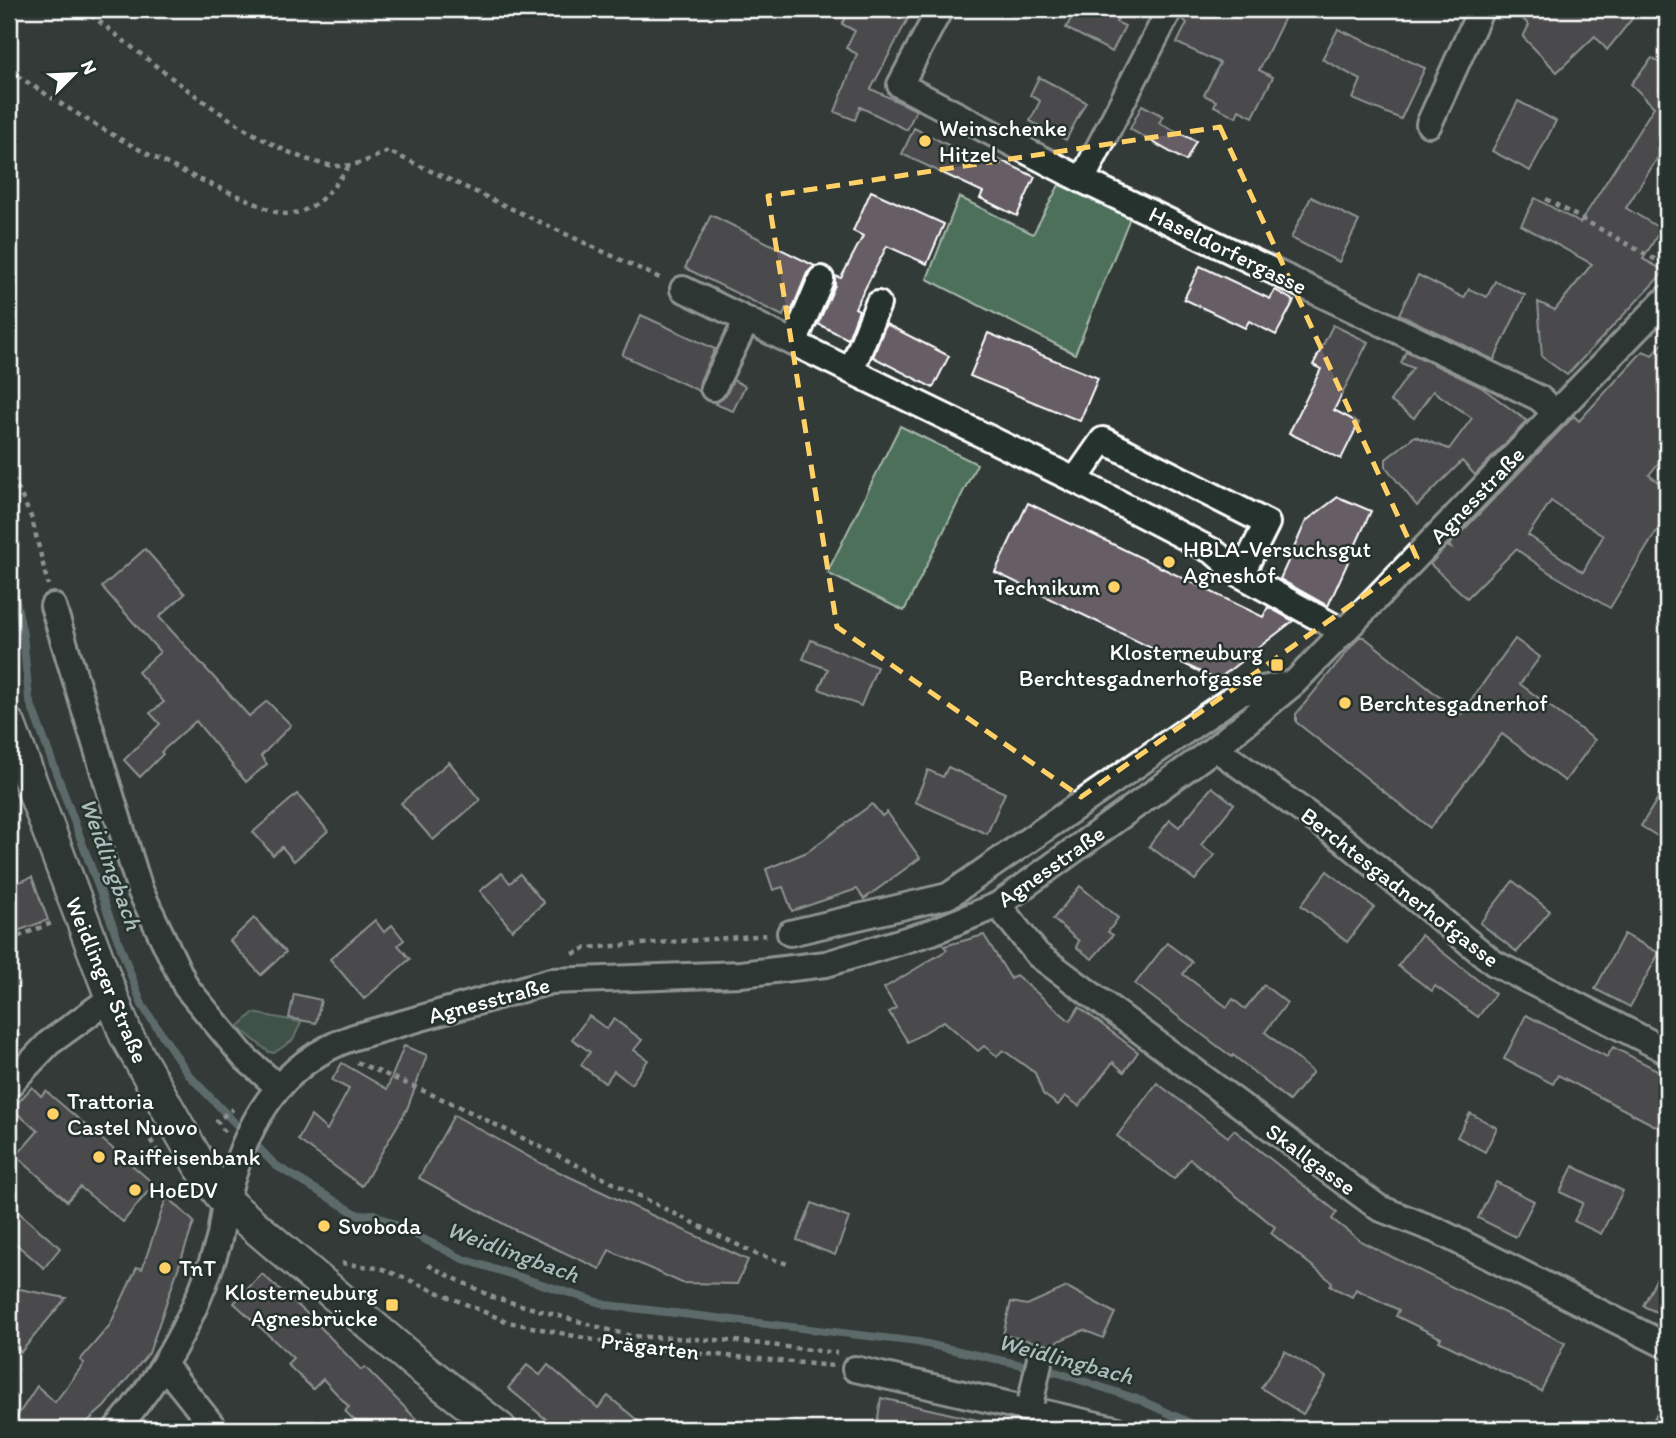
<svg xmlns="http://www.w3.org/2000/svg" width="1676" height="1438" font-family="Itim,sans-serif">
<rect width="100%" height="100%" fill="#333b38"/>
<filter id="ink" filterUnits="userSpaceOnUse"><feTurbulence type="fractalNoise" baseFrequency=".0143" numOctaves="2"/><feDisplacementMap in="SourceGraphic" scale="14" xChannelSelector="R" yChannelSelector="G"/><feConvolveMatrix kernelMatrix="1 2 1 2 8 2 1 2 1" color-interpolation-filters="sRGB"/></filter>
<g filter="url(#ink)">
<g fill="#4e705a" stroke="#a6b8ac" stroke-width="2">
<polygon points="1059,185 1131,215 1075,354 927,279 959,197 1033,234"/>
<polygon points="900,426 977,464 904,611 827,573"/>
<polygon points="253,1013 301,1022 293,1040 274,1053 269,1052 238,1027"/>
</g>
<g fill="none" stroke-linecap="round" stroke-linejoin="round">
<polyline stroke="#8fa5a6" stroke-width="8" points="9,565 23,635 29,699 142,1005 189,1075 275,1165 358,1215 374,1214 463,1259 607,1305 918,1342 1059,1373 1140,1400 1203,1429"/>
</g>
<g fill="#665d65" stroke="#fff" stroke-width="2" fill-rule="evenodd">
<polygon points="850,9 913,9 871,89 916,110 907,130 860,107 855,120 835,112 857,54 846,48 855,31 842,24"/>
<polygon points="1076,9 1123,9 1116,22 1125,26 1112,52 1066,28"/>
<polygon points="1185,9 1289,9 1259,70 1273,77 1253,117 1239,110 1236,117 1214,106 1216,101 1204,95 1220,63 1177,43 1187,23 1182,18"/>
<polygon points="1513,9 1640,9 1607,50 1595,36 1557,72 1523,37 1529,25"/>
<polygon points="1338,29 1425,68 1401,119 1353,99 1361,80 1322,59"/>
<polygon points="1652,58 1667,68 1667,143 1626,208 1661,229 1643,259 1665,271 1567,375 1542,357 1538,302 1555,310 1592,264 1521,225 1535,198 1580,223 1654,107 1631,84"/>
<polygon points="1039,77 1086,102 1066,140 1030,121 1040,101 1030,95"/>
<polygon points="1518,101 1556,121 1530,171 1492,151"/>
<polygon points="1142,105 1163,116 1159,123 1196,141 1186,161 1130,129"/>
<polygon points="914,128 984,163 988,154 1035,177 1017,216 980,198 983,192 902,154"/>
<polygon points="871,191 944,224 927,264 887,246 855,308 859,310 848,339 818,324 835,285 835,276 841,278 863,236 853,231"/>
<polygon points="1311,197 1359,221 1339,262 1291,238"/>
<polygon points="711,215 815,266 807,273 792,310 786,308 783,316 685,268"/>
<polygon points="1200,266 1270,299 1275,290 1294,301 1276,335 1249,321 1245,328 1184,299"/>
<polygon points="1418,275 1464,298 1469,289 1487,297 1495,281 1525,295 1494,360 1399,314"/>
<polygon points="641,315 715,349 700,381 699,391 622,355"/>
<polygon points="886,324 949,356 933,388 873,357"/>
<polygon points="1333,325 1368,342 1334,410 1359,423 1341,459 1289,433 1321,369 1313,365"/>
<polygon points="988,333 1098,378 1080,421 970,376"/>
<path d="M1667 339V452L1649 475 1667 489V514L1610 608 1547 571 1516 549 1467 598 1430 564 1447 546 1451 548 1449 545 1574 416 1579 421 1643 351 1652 355ZM1551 501 1603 536 1583 572 1528 535Z"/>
<polygon points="1406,351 1481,387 1527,421 1475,475 1462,461 1417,506 1386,467 1386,459 1415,436 1449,449 1472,418 1433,391 1414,418 1390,401 1413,368 1401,363"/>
<polygon points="733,380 745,386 733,411 715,404 726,395"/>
<polygon points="1338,497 1371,511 1328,606 1280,579 1306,521"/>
<polygon points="1028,503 1263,617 1268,607 1293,621 1217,680 995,572"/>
<polygon points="145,549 185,594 159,617 249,716 267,701 291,725 261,756 267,764 246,782 196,721 161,752 163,754 140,777 124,760 160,724 150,713 164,702 138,672 160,652 102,587"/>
<polygon points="1359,637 1364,637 1461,714 1515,639 1540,657 1520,684 1595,740 1565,781 1502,734 1430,828 1296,722 1296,714"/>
<polygon points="811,640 877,667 861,706 819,689 828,669 803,659"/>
<polygon points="449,762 480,800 433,840 401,803"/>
<polygon points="948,767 1005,793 987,834 915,802 928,770 943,777"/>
<polygon points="1667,783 1667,842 1641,826"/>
<polygon points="1212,787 1234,804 1201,845 1215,855 1195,880 1149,846 1170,820 1179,827"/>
<polygon points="297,794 328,831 294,861 282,847 273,855 253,832"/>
<polygon points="872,804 882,816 887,812 920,858 864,899 857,889 792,911 783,887 773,890 766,869 807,852"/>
<polygon points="1327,871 1374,907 1347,942 1301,905"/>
<polygon points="502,873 510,883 520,874 544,903 512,930 480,891"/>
<polygon points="32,877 48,920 9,934 9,886"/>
<polygon points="1513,881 1550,911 1517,952 1480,923"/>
<polygon points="1080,886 1118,918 1108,932 1113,935 1092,959 1076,947 1079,941 1053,919"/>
<polygon points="254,918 286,952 261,975 230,941"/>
<polygon points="375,920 384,932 392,925 404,940 398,945 410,959 364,999 330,959"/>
<polygon points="1624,934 1659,953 1630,1007 1595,989"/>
<polygon points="984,935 1011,979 1016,975 1070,1021 1079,1007 1138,1052 1124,1072 1113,1062 1079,1106 1065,1096 1058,1105 1043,1094 1035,1073 1003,1050 997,1056 984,1046 978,1051 944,1021 908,1042 889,1012 896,1008 884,988 947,950 944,946"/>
<polygon points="1421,935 1495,994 1478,1017 1435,986 1432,991 1398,966"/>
<polygon points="1167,943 1192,962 1183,974 1227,1007 1233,999 1245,1009 1264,985 1287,1003 1265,1032 1313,1072 1289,1101 1233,1055 1232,1057 1135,984"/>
<polygon points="294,994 321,1000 316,1023 289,1018"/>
<polygon points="1526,1015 1607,1057 1613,1047 1667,1075 1667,1132 1558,1075 1553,1084 1504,1059"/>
<polygon points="589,1016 607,1029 614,1019 642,1040 634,1050 648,1060 631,1084 614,1071 605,1083 581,1065 590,1052 572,1039"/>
<polygon points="404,1046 427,1055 407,1109 362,1186 298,1140 311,1116 327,1130 349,1089 332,1080 342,1063 387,1089"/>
<polygon points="1157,1083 1228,1137 1234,1130 1337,1212 1332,1219 1362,1242 1565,1343 1541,1391 1439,1341 1441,1338 1396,1316 1399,1310 1382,1302 1356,1289 1352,1297 1330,1286 1332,1282 1271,1233 1275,1227 1190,1159 1174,1179 1117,1136"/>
<polygon points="32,1087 41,1096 46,1091 154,1184 123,1222 80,1187 67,1201 16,1156 38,1131 12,1109"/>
<polygon points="1470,1113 1497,1128 1485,1152 1457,1137"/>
<polygon points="454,1115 540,1163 748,1260 737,1284 682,1283 609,1250 600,1269 511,1228 419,1178"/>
<polygon points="1573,1166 1623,1191 1601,1234 1574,1221 1583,1203 1560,1192"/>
<polygon points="1496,1182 1534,1201 1516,1237 1478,1218"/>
<polygon points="167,1196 194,1222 149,1353 104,1407 79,1429 9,1429 37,1386 55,1402 72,1380 84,1363 80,1360 110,1325 137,1267 142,1269"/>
<polygon points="812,1203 849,1218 835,1255 797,1240"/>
<polygon points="9,1204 60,1248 44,1268 9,1238"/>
<polygon points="1667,1257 1667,1317 1643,1306"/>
<polygon points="262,1274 310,1316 361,1370 365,1367 426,1429 363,1429 345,1411 349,1407 323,1379 313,1389 287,1364 293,1358 234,1303"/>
<polygon points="9,1287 66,1298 21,1352 9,1341"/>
<polygon points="1067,1287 1115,1313 1103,1338 1084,1330 1049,1345 1003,1335 1011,1302 1027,1305"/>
<polygon points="1285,1351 1326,1377 1303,1414 1261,1388"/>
<polygon points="527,1365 540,1375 548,1365 598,1408 608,1396 648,1429 558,1429 508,1388"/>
<polygon points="881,1398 982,1421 981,1429 892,1429 877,1424"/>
</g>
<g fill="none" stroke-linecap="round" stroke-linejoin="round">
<g stroke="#fff" stroke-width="30">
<g id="minor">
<polyline points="940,9 900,85 1082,180 1539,398 1556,413"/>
<polyline points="1429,124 1481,9"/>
<polyline points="1082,180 1170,9"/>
<polyline points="683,289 1075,480 1214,552 1241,575 1344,632"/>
<polyline points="794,343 821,279"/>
<polyline points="851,371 878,304"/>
<polyline points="713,388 747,320"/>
<polyline points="1075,480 1103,440 1267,523 1241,575"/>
<polyline points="53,606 140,890 186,987 245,1058 277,1086"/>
<polyline points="1215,748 1345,841 1494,963 1667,1051"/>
<polyline points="998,905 1038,955 1379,1208 1438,1231 1667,1346"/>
<polyline points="790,933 948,896 1240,693 1290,684"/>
<polyline points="9,1085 49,1043 111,998"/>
<polyline points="165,1366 215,1429"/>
<polyline points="855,1369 1115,1429"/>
<path d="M116 1429C164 1375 197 1313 218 1243 222 1230 222 1215 226 1201 244 1127 278 1063 354 1037L551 981 741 974 826 964 932 932 998 905 1215 748 1294 683 1667 298"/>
<polyline points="1665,1429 1667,1424"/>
</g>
</g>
<g stroke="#fff" stroke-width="37">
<polyline id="major" points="9,725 126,1035 199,1164 226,1202 418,1365 500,1429"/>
</g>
<g stroke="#fff" stroke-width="4.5" stroke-dasharray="5 5" stroke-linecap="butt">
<path d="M83 9C143 54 265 161 337 166 355 167 373 158 388 151L664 280"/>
<path d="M9 70C84 120 159 165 244 198 256 203 276 215 289 214 316 212 334 187 349 166"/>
<polyline points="1546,199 1667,266"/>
<polyline points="9,469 32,519 48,585"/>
<polyline points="9,940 54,922"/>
<polyline points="573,954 586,948 769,935"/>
<polyline points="9,1027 21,1039"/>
<polyline points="357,1062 456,1105 756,1254 788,1264"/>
<polyline points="140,1123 161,1157"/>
<polyline points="225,1132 217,1121 233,1109"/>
<polyline points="342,1263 383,1269 508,1322 622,1346 834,1366"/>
<polyline points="428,1265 492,1297 631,1336 736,1341 837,1353"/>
<polyline points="1138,1424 1154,1429"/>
</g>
<use href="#minor" stroke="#26332d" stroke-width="24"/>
<use href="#major" stroke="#26332d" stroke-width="32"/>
<g stroke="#fff" stroke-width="30" stroke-linecap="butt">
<polyline id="minor-bridge" points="1031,1401 1040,1358"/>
</g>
<use href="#minor-bridge" stroke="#26332d" stroke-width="24"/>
</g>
</g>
<path d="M0 0H1676V1438H0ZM1220 127 1417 558 1081 797 837 627 768 196Z" fill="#333b38" fill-opacity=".55" fill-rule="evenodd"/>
<path fill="none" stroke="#ffd166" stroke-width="5" stroke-dasharray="14 9" stroke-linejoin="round" d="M1220 127 1417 558 1081 797 837 627 768 196Z"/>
<g fill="#ffd166" stroke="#26332d" stroke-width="2.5">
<circle cx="925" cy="141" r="7"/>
<circle cx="1169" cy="562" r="7"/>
<circle cx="1114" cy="587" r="7"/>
<rect x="1270" y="658" width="14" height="14" rx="3.5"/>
<circle cx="1345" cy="703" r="7"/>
<circle cx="53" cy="1114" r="7"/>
<circle cx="99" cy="1157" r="7"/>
<circle cx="135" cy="1190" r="7"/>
<circle cx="324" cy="1226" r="7"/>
<circle cx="165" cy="1268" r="7"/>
<rect x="385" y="1298" width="14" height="14" rx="3.5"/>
</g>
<g text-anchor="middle" stroke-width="5" stroke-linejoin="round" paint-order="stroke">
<g font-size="23" fill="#fff" stroke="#26332d" text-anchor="start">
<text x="939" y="136">Weinschenke<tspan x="939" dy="26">Hitzel</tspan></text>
<text x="1183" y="557">HBLA-Versuchsgut<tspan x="1183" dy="26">Agneshof</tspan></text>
<text x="1100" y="595" text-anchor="end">Technikum</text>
<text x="1263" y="660" text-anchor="end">Klosterneuburg<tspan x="1263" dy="26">Berchtesgadnerhofgasse</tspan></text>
<text x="1359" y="711">Berchtesgadnerhof</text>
<text x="67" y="1109">Trattoria<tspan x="67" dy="26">Castel Nuovo</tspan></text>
<text x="113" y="1165">Raiffeisenbank</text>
<text x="149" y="1198">HoEDV</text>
<text x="338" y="1234">Svoboda</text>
<text x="179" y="1276">TnT</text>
<text x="378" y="1300" text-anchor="end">Klosterneuburg<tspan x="378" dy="26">Agnesbrücke</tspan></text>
</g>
<g font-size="23" fill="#fff" stroke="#26332d">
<text transform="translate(1228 250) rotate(26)" y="8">Haseldorfergasse</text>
<text transform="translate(1477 495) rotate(-46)" y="8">Agnesstraße</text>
<text transform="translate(1051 866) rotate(-35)" y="8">Agnesstraße</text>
<text transform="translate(1400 887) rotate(38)" y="8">Berchtesgadnerhofgasse</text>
<text transform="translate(107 980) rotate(67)" y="8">Weidlinger Straße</text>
<text transform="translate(489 1000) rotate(-15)" y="8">Agnesstraße</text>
<text transform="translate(1311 1159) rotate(36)" y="8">Skallgasse</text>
<text transform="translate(650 1346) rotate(7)" y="8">Prägarten</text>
</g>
<g font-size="24" font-style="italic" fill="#abbcbc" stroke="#26332d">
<text transform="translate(111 864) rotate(70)" y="8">Weidlingbach</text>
<text transform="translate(513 1252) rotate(20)" y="8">Weidlingbach</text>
<text transform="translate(1066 1359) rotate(15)" y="8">Weidlingbach</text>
</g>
</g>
<rect width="1676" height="1438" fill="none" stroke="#26332d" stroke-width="35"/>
<rect x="18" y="18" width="1641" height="1403" fill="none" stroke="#fff" stroke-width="2.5" filter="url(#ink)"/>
<g transform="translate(74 74) rotate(66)" stroke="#26332d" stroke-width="5" paint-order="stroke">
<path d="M0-5L12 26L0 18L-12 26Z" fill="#ffffff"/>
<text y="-10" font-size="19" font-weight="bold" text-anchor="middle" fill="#ffffff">N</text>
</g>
</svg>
